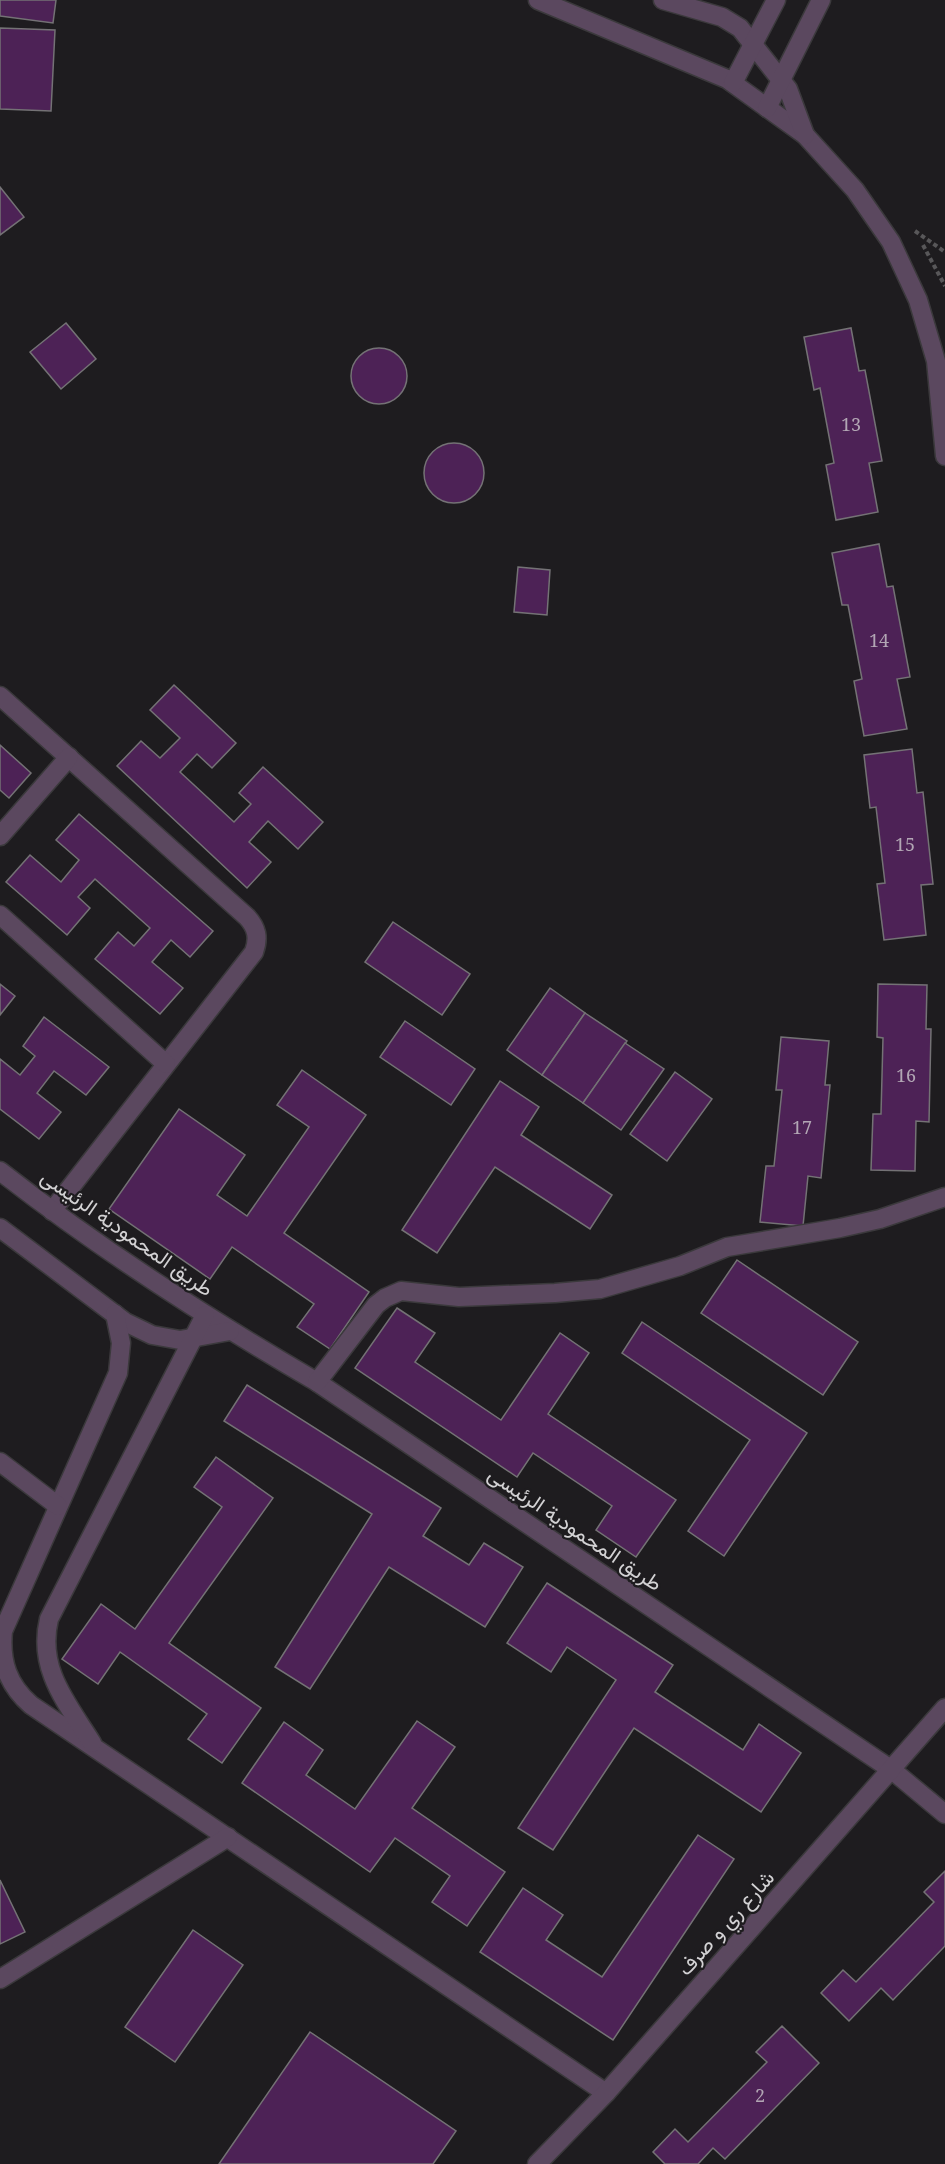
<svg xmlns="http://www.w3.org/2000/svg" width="945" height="2164" font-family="'Noto Serif',Vazirmatn,serif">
<rect width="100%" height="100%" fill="#1e1c1f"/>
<g fill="#4d2256" stroke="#747275" stroke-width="1.5">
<polygon points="0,0 56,0 53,23 0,16"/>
<polygon points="0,28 55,30 51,111 0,109"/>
<polygon points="0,187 24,217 0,235"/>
<polygon points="66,323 96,359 61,389 30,352"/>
<polygon points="851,328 859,371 865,370 882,461 869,463 878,512 836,520 826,465 834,463 820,388 814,390 804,337"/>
<circle cx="379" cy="376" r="28"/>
<circle cx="454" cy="473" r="30"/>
<polygon points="879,544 887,587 893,586 910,677 897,679 907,729 864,736 854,681 862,679 848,605 842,605 832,553"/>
<polygon points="518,567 550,570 547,615 514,612"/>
<polygon points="174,685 236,743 212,768 197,754 180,772 234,822 251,804 239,793 263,767 323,822 298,849 268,821 249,842 271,862 247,888 117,766 141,741 160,758 180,738 150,710"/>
<polygon points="0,745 31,773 9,798 0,790"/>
<polygon points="912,749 917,793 923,792 933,884 921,885 926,935 884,940 877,884 885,883 876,807 870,808 864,755"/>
<polygon points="79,814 213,931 190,957 171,940 152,962 183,988 160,1014 95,959 118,932 134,946 150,928 95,879 78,897 90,908 67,935 6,882 30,855 61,882 79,860 56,840"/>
<polygon points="393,922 470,974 442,1015 365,962"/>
<polygon points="0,984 15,996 0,1015"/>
<polygon points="878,984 927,985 926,1029 931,1029 929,1122 916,1121 915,1171 871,1170 873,1114 881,1114 883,1038 877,1037"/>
<polygon points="550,988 585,1013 542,1075 507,1050"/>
<polygon points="585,1013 627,1041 583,1103 542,1075"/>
<polygon points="44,1017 109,1067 86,1095 54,1071 37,1093 61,1112 39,1139 0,1109 0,1059 20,1075 35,1056 23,1046"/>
<polygon points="405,1021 475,1069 451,1105 380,1057"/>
<polygon points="781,1037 829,1041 825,1085 830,1085 821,1178 808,1176 803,1226 760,1222 766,1166 774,1166 782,1090 776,1090"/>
<polygon points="625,1043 664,1069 621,1130 583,1103"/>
<polygon points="302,1070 366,1115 284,1233 369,1292 330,1349 297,1327 314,1304 232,1247 210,1279 109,1209 179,1109 245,1155 217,1195 247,1216 309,1127 277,1105"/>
<polygon points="675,1072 712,1099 667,1161 630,1134"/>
<polygon points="500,1081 539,1107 521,1135 612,1195 590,1229 495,1167 437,1253 402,1230"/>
<polygon points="737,1260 858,1342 823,1395 701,1313"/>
<polygon points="397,1308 435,1333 415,1362 501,1420 560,1333 589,1353 548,1414 676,1500 636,1557 596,1530 612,1506 533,1453 517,1477 355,1368"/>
<polygon points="642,1322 807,1433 724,1556 688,1531 750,1440 622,1353"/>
<polygon points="247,1385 441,1508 423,1536 469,1565 484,1543 523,1567 485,1627 389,1567 310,1689 275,1667 372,1514 224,1421"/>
<polygon points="216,1457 273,1498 169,1643 261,1708 222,1763 188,1739 207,1714 120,1652 98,1684 62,1659 101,1604 135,1629 222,1507 194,1487"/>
<polygon points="547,1583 673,1665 655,1692 743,1750 759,1724 801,1753 761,1812 634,1728 553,1850 518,1828 616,1680 567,1647 551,1672 507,1643"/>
<polygon points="417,1721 455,1747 412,1808 505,1872 467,1926 432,1902 450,1876 395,1838 370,1872 242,1783 284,1722 323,1750 306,1775 355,1809"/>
<polygon points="698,1835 734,1859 613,2040 480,1952 523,1888 563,1915 546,1940 602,1977"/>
<polygon points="945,1871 945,1946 893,2000 881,1988 849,2021 821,1993 843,1970 856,1982 934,1902 924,1892"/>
<polygon points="0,1880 25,1932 0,1944"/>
<polygon points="193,1930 243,1965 175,2062 125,2027"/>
<polygon points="782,2026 819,2063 725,2159 713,2148 698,2164 665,2164 653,2152 675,2129 688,2142 767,2062 756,2052"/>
<polygon points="310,2032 456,2131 433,2164 219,2164"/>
</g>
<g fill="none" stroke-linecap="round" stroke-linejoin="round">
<g stroke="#3b393c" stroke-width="21">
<g id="minor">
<polyline points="538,0 727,79 805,135 855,190 891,242 918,300 936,361 945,456"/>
<polyline points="663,0 722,17 740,28 788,89 805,135"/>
<polyline points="733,83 776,0"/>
<polyline points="767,108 821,0"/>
<path d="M0 696 247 917C257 928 259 938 254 952L52 1211"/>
<polyline points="0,836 69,757"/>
<polyline points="0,915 166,1064"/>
<path d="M0 1171C100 1249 207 1318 317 1382L892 1770 945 1814"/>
<polyline points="0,1228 125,1322 152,1335 180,1340 230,1331"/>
<path d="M115 1314 121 1343 118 1373 3 1631C0 1662 8 1685 31 1705L606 2093"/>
<polyline points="317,1382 376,1305 385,1298 401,1291 459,1297 555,1293 600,1289 680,1266 727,1247 840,1228 880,1219 945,1197"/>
<polyline points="0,1462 58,1506"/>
<path d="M92 1743C67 1703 37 1669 49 1619L205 1315"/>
<polyline points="0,1979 228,1837"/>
<polyline points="537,2164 606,2093 945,1708"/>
</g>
</g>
<g stroke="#585759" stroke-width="4" stroke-dasharray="4.5 3" stroke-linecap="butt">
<polyline points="915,231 945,252"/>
<polyline points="923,245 945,286"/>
</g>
<use href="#minor" stroke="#5b485f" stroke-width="18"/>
</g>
<g text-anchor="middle" stroke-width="4.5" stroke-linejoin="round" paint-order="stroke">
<g font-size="18" fill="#b2a6b4">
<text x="851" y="431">13</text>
<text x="879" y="647">14</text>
<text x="905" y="851">15</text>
<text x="906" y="1082">16</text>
<text x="802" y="1134">17</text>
<text x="760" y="2102">2</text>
</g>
<g font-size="21" fill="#d3d2d4" stroke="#1e1c1f">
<text transform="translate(127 1233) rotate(35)" y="7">طريق المحمودية الرئيسى</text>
<text transform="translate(575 1529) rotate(34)" y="7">طريق المحمودية الرئيسى</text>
<text transform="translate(726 1923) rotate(-48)" y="7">شارع ري و صرف</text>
</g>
</g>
</svg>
